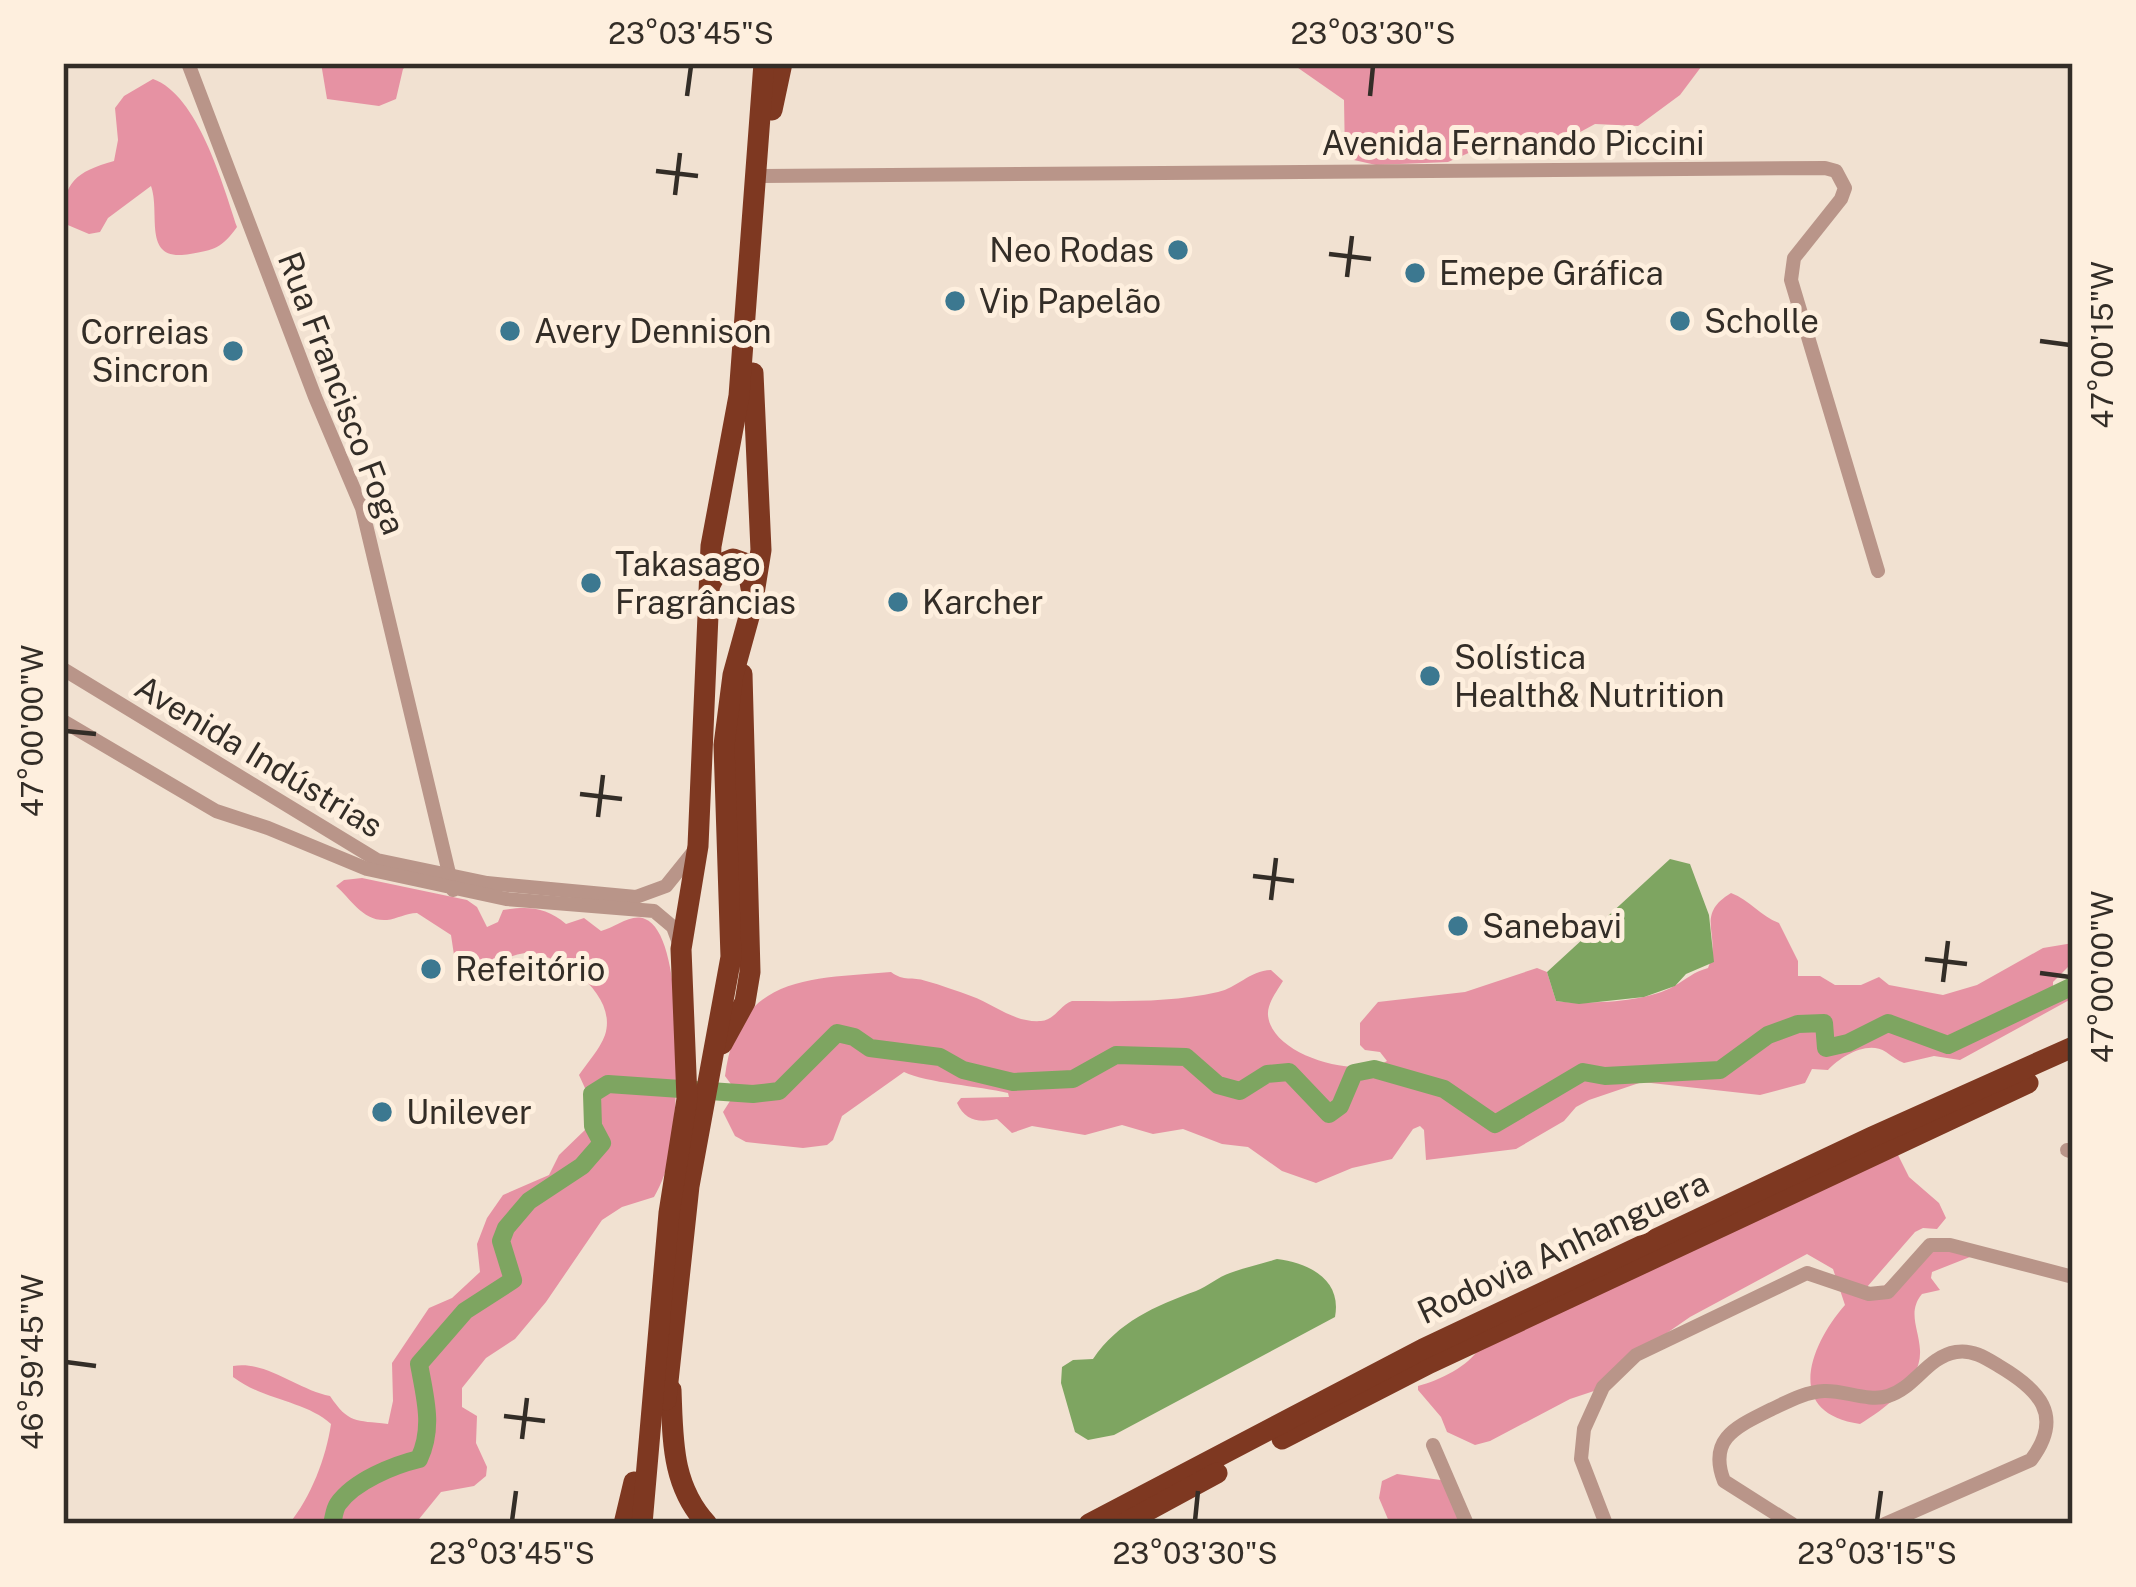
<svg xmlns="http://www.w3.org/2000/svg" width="2136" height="1587" font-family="'Public Sans',sans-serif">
<rect width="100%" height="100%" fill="#f1e1d1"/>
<g fill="#e692a3">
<polygon points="321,63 409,63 403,69 396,99 379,106 327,99"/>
<polygon points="1291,63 1704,63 1680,95 1638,126 1595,124 1558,144 1489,144 1448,162 1376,165 1345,158 1344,100"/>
<path d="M153 79C198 95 223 185 237 227 222 248 214 250 190 254 141 263 161 214 151 186L108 218 100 232 89 234 63 223C63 181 76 172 114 161L118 140 115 108 124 96Z"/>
<path d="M362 878 467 900 477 907 487 927 498 922 503 910C528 906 546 907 566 924L584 918 601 931C615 928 631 913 645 919 687 935 678 1114 670 1153 667 1169 662 1183 654 1197L622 1207 602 1220 546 1302 515 1339 486 1358 462 1388V1407L477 1416 476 1443 487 1467 486 1476 474 1486 441 1492 415 1524H289C311 1497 326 1458 331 1424 306 1401 263 1400 233 1377V1366C266 1360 298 1390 330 1396 349 1424 355 1420 388 1424L393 1401 392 1363 429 1308 452 1298 480 1272 477 1244 487 1218 503 1195 549 1175 559 1155 587 1128 590 1099 579 1075C587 1063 600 1049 605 1035 618 995 563 955 528 953 517 953 510 958 500 959 487 961 474 961 461 961L454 955 451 935 417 913C406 913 397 919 387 920 363 922 351 899 336 886L344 880Z"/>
<path d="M1731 893C1750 900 1760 916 1779 923L1798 961V976H1820L1835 985H1861L1879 977 1889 985 1943 995 1977 985 2043 948 2073 943V962L2053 982V989L2073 984V998L1960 1060 1934 1056 1904 1063C1898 1061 1892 1056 1886 1052 1868 1040 1841 1056 1828 1070L1812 1069 1805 1083 1760 1095 1642 1082 1589 1100 1576 1107 1564 1121 1516 1149 1426 1160 1424 1130 1420 1126 1413 1129 1392 1159 1352 1168 1316 1183 1282 1171 1248 1147 1222 1144 1183 1129 1153 1134 1122 1125 1085 1135 1032 1126 1012 1133 997 1119C979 1123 965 1121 957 1103L961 1098 1009 1097 1008 1093C979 1086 927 1083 904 1072L842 1116 833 1140 827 1145 803 1148 746 1142 735 1136 723 1112 730 1101 750 1096 736 1091 725 1076C738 975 808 979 891 972 904 982 912 976 926 981 941 985 957 991 971 996 994 1004 1014 1023 1041 1021 1055 1020 1059 1006 1072 1001 1120 1001 1170 1003 1218 992 1237 988 1249 971 1271 970L1283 981C1277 991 1267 1004 1268 1015 1271 1055 1356 1079 1387 1061L1380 1052 1365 1050 1360 1045V1023L1378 1002 1465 992 1537 968 1547 972 1556 1001C1585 1005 1649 1002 1674 986 1687 979 1693 972 1708 968 1723 935 1693 916 1731 893Z"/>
<path d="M1897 1153 1909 1177 1939 1203 1946 1218 1937 1229 1923 1228 1915 1232 1867 1287 1875 1293 1932 1246 1975 1255 1932 1272 1931 1278 1940 1290 1922 1294C1907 1312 1919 1329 1920 1350 1922 1383 1884 1409 1860 1424 1783 1413 1810 1345 1845 1305L1833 1269 1807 1254 1690 1317 1638 1353 1600 1389 1570 1399 1490 1441 1475 1445 1447 1432 1441 1417 1418 1390V1386C1440 1380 1468 1367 1480 1347Z"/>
<polygon points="1397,1474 1448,1481 1467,1524 1390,1524 1379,1498 1382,1481"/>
</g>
<g fill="#7ea561">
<polygon points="1670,859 1690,864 1709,915 1714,962 1686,974 1675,986 1644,997 1579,1004 1556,1001 1547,972"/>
<path d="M1277 1259C1310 1263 1342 1280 1335 1317L1114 1435 1088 1440 1075 1432 1061 1383 1062 1367 1073 1360 1093 1359C1118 1322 1155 1306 1196 1291 1208 1286 1218 1277 1230 1273 1246 1267 1262 1264 1277 1259Z"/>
</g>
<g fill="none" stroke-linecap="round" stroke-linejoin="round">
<path stroke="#7ea561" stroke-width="18" d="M332 1524C334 1517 334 1510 338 1504 354 1481 394 1465 419 1459 434 1428 425 1397 419 1364L465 1311 513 1280 501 1241 506 1228 529 1201 582 1166 602 1143 593 1126 592 1094 608 1084 753 1094 779 1091 837 1033 854 1037 870 1048 940 1057 963 1070 1013 1082 1073 1079 1116 1055 1186 1057 1218 1085 1240 1091 1267 1074 1289 1072 1329 1114 1340 1106 1354 1073 1374 1069 1444 1089 1495 1124 1583 1072 1605 1076 1720 1070 1768 1035 1798 1024 1824 1023 1826 1048 1848 1043 1888 1023 1948 1045 2073 986"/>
<g stroke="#b99589" stroke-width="14">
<polyline points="188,63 315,397 362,508 453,890"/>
<polyline points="757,176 1825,168 1836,171 1845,188 1841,199 1794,258 1791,280 1878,571"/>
<polyline points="63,669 377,860 487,883 636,897 666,886 695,850"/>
<polyline points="63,721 216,811 268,828 367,869 506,899 654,911 673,927 679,943"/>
<polyline points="2067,1150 2073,1152"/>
<polyline points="1433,1445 1467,1524"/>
<polyline points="1606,1524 1581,1459 1584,1429 1603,1387 1636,1355 1807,1273 1869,1294 1888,1292 1930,1245 1950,1245 2073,1277"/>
<path d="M1792 1524 1724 1481C1707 1437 1739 1426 1772 1409 1789 1401 1805 1392 1824 1391 1844 1390 1868 1402 1888 1396 1915 1388 1927 1357 1956 1352 1972 1349 1986 1358 1999 1366 2038 1389 2065 1415 2031 1460L1885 1524"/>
</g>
<g stroke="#7e3821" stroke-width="21">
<polyline points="772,110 782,63"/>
<polyline points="710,585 721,564 733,559 747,564 751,588"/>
<polyline points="722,1044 745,1002 750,972 742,674"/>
<path d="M671 1390C673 1439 671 1485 707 1524"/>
<polyline points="666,1400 689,1186 731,957 724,745 733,675 752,606 761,550 753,373"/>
<polyline points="1282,1439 1430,1363 2028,1083"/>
<polyline points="624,1524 634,1482"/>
<polyline points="642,1524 669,1213 687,1099 681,949 698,846 711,546 739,396 764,63"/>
<polyline points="1089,1524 1423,1349 1872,1137 2073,1047"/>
<polyline points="1123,1524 1217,1473"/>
</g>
</g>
<path fill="none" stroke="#332d27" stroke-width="4.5" d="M687 96 691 66M1370 96 1373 66M656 171 698 176M675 195 680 153M1329 254 1371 259M1347 277 1352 236M2040 341 2070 345M66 731 96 734M580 794 622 799M598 817 603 775M1253 876 1294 881M1271 900 1276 858M1925 959 1967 964M2040 973 2070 977M1943 982 1948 941M66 1362 96 1366M504 1416 545 1421M522 1439 527 1398M512 1521 516 1491M1195 1521 1198 1491M1877 1521 1881 1491"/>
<g fill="#3c7890" stroke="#feefde" stroke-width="4.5">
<circle cx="1178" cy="250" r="12"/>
<circle cx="1415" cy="273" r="12"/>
<circle cx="955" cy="301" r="12"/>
<circle cx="1680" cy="321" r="12"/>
<circle cx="510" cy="331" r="12"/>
<circle cx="233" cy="351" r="12"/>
<circle cx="591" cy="583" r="12"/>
<circle cx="898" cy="602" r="12"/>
<circle cx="1430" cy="676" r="12"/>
<circle cx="1458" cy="926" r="12"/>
<circle cx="431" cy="969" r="12"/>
<circle cx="382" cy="1112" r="12"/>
</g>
<g text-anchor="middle" stroke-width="10" stroke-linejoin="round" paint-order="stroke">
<g font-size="33" fill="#332d27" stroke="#feefde">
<text x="1513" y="155">Avenida Fernando Piccini</text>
<text transform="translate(342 393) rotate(69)" y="12">Rua Francisco Foga</text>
<text transform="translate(259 756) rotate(31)" y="12">Avenida Indústrias</text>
<text transform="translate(1563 1247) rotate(-25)" y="12">Rodovia Anhanguera</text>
</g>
<g font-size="33" fill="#332d27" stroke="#feefde" text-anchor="start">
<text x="1154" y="262" text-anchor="end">Neo Rodas</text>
<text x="1439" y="285">Emepe Gráfica</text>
<text x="979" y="313">Vip Papelão</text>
<text x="1704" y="333">Scholle</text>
<text x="534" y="343">Avery Dennison</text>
<text x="209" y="344" text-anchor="end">Correias<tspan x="209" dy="38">Sincron</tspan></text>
<text x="615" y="576">Takasago<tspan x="615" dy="38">Fragrâncias</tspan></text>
<text x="922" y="614">Karcher</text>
<text x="1454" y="669">Solística<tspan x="1454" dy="38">Health&amp; Nutrition</tspan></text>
<text x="1482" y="938">Sanebavi</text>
<text x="455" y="981">Refeitório</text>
<text x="406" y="1124">Unilever</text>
</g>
</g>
<rect width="2136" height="1587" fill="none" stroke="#feefde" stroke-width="132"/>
<rect x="66" y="66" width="2004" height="1455" fill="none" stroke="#332d27" stroke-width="4.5"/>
<g font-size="30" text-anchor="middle" fill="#332d27">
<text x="691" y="44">23°03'45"S</text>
<text x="1373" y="44">23°03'30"S</text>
<text transform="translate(2103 345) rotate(-90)" y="10">47°00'15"W</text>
<text transform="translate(33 731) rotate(-90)" y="10">47°00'00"W</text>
<text transform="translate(2103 977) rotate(-90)" y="10">47°00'00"W</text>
<text transform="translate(33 1362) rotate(-90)" y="10">46°59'45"W</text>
<text x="512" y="1564">23°03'45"S</text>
<text x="1195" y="1564">23°03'30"S</text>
<text x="1877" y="1564">23°03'15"S</text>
</g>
</svg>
